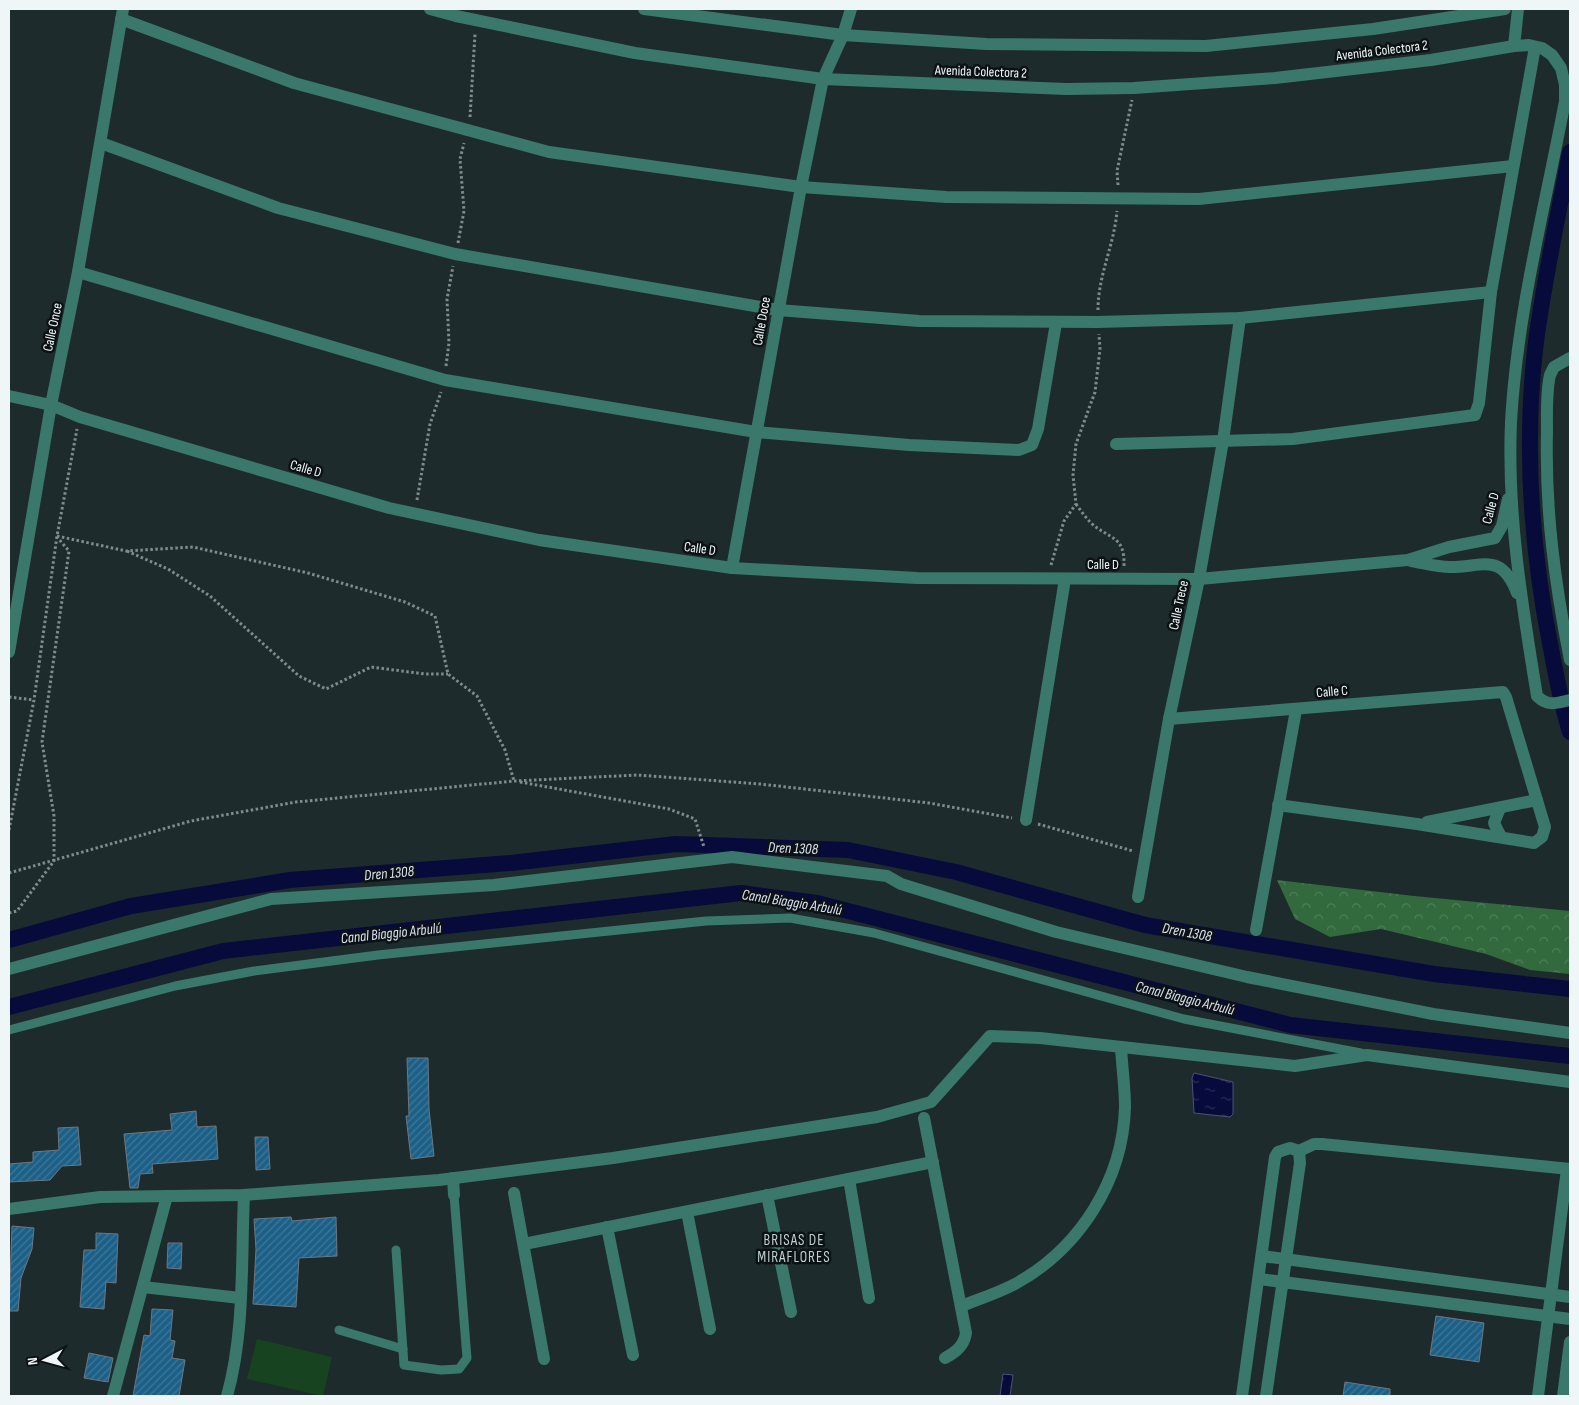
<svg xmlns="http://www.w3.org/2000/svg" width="1579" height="1405" font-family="'Sofia Sans Condensed',sans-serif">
<defs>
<pattern id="forest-crowns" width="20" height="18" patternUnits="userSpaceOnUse" patternTransform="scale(1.25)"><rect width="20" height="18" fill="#32693d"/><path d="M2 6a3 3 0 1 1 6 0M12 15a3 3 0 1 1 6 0" fill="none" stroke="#507f5a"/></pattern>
<pattern id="water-ripples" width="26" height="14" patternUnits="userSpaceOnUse" patternTransform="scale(1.25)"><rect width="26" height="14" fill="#070b3c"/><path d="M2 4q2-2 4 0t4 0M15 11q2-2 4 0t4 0" fill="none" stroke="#2b2f59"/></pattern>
<pattern id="building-hatch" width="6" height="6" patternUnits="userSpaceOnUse" patternTransform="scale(1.25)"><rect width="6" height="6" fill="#1d6087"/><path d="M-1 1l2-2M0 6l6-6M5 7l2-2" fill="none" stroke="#3e7799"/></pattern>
</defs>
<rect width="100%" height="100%" fill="#1e2b2d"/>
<polygon fill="url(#forest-crowns)" points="1277,880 1414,896 1570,911 1570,974 1530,970 1486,954 1381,929 1330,937 1295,919"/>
<polygon fill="#184321" points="257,1339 332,1357 323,1396 247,1379"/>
<g fill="url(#water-ripples)" stroke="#4c5274">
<polygon points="1194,1073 1233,1082 1233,1114 1230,1117 1194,1113 1192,1078"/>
<polygon points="1003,1374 1013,1375 1010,1396 1000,1396"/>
</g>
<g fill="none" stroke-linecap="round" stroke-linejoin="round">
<g stroke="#070b3c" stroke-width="16">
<path d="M1570 152C1558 218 1543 283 1535 350 1524 450 1532 556 1552 654 1557 680 1562 707 1570 732"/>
<polyline points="9,940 131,906 290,880 511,863 676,844 848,850 956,872 1145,925 1434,974 1570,989"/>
<polyline points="9,1007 223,951 741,893 817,903 1290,1025 1570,1056"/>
</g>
</g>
<g fill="url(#building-hatch)" stroke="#6d7880">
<polygon points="407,1058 428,1058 429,1109 434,1156 411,1159 406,1116 409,1116"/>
<polygon points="196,1111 197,1127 216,1126 218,1159 152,1164 153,1173 140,1174 138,1188 130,1188 124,1134 172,1130 170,1114"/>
<polygon points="78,1127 81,1165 62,1166 50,1180 9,1182 9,1164 33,1162 33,1152 59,1150 58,1128"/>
<polygon points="255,1137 268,1137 270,1169 256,1170"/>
<polygon points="291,1217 292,1221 336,1217 337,1256 299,1258 296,1307 253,1304 256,1249 254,1219"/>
<polygon points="12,1226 34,1228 32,1249 21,1278 18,1311 9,1311"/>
<polygon points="96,1233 118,1234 116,1283 106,1282 104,1309 80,1307 84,1250 96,1250"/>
<polygon points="168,1243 182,1243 181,1269 167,1268"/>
<polygon points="152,1309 173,1310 170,1340 175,1341 172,1358 185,1360 179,1396 133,1396 144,1335 150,1336"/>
<polygon points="1436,1316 1484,1323 1479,1362 1430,1355"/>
<polygon points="89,1353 113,1358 108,1382 84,1378"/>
<polygon points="1345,1382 1390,1389 1390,1396 1343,1396"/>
</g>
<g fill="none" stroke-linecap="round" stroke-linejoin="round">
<g stroke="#818b8d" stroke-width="3" stroke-dasharray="2.5 2.5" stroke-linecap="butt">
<polyline points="470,117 475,34"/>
<polyline points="1118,185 1117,171 1132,100"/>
<polyline points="458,243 464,211 460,159 464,143"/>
<path d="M1098 310C1098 275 1114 246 1117 211"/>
<polyline points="446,366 449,343 447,299 453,266"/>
<polyline points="417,500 430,424 441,392"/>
<path d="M1076 504C1081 511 1086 518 1091 523 1110 540 1125 535 1124 566"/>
<polyline points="57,536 126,551 193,547 308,573 405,602 435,616 448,674 477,696 505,750 514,781"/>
<polyline points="127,551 168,569 210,596 299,676 326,689 371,667 425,674 448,674"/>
<polyline points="1051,565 1064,521 1076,504 1073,475 1076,444 1095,392 1100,349 1099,334"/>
<polyline points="9,697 34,700"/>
<polyline points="520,782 669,809 695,819 704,847"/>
<polyline points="1038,824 1133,851"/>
<polyline points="9,830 34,700 57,536 77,429"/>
<polyline points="9,873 191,821 296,802 514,781 637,775 760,784 929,803 1012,818"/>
<polyline points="9,913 17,911 54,861 54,816 42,742 69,551 57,537"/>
</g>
<g stroke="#3a786c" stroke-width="9">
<polyline points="9,1030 175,986 254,971 378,955 706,921 790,918 874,933 1184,1019 1361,1053"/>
<polyline points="396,1250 404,1365 441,1370 459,1369 467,1358 454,1195"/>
<polyline points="339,1330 403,1349"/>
</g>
<g stroke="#3a786c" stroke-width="12">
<polyline points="121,19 294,83 549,152 801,187 946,197 1199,199 1513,166"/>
<polyline points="101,143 278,208 455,254 778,310 919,321 1098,322 1240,318 1491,292"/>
<polyline points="78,272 445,380 756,432 909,445 1019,450 1032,445 1038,429 1056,323"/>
<polyline points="9,396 51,405 78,272 123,9"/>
<polyline points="1116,444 1293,439 1475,415 1479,403 1491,292 1535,47"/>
<polyline points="732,568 801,187 823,79 843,35 851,9"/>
<polyline points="1169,719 1503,692 1506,697 1545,827 1542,837 1534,843 1417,824 1278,805"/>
<polyline points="1500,808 1494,823 1501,837"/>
<polyline points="1026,820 1065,579"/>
<polyline points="1427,822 1537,800"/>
<polyline points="1138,897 1169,719 1199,579 1223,441 1240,318"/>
<polyline points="1256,930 1296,710"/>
<polyline points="9,969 271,899 494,885 732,857 887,876 901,884 1056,932 1247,977 1433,1014 1570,1033"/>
<path d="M924 1118 966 1333C964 1346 956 1352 945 1358"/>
<polyline points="1299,1151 1314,1144 1322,1144 1570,1169"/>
<polyline points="453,1178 454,1195"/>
<polyline points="849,1179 869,1298"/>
<polyline points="514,1193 544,1359"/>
<polyline points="767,1195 791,1312"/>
<polyline points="687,1212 710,1329"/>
<polyline points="607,1227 633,1355"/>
<polyline points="524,1244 933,1162"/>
<polyline points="1262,1256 1570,1297"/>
<polyline points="1259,1279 1570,1319"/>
<polyline points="143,1287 240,1298"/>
<path d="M962 1306C979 1299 998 1293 1015 1284 1079 1249 1123 1181 1125 1107 1125 1087 1122 1067 1121 1047"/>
<polyline points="113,1396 167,1196"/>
<path d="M227 1396C245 1332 241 1261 244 1195"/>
<polyline points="1242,1396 1275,1157 1278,1152 1290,1148 1299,1151 1300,1163 1266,1396"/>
<polyline points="1538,1396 1567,1169"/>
<polyline points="1563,1396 1570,1342"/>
</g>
<g stroke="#3a786c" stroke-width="12">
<path d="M430 9 456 16 635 53 823 79 1066 89 1134 88 1275 78 1431 60 1514 46 1529 45 1542 48 1552 55 1561 68 1565 85V101C1545 207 1517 313 1511 422 1507 514 1522 605 1537 696 1548 707 1556 703 1570 700"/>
<polyline points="644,9 843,35 986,44 1206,46 1373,29 1505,9"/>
<polyline points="1514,46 1518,9"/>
<path d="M1570 358 1554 367 1550 375C1546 393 1547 413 1547 432 1545 510 1555 584 1570 660"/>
<path d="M1411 561C1423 563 1437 567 1450 567 1484 567 1501 552 1517 593"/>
<polyline points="9,652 51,405 80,417 389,508 539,540 732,568 917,578 1199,579 1408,560 1449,547 1495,538 1502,526 1508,499"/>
<polyline points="9,1209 100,1197 244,1195 439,1180 613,1158 877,1117 931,1102 990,1036 1040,1038 1295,1066 1367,1055 1570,1082"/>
</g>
</g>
<g text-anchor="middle" stroke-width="5" stroke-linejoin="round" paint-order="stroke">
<g font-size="14" fill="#eef6f8" stroke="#0c1213">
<text transform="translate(1382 50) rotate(-7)" y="5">Avenida Colectora 2</text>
<text transform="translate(981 71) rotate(2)" y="5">Avenida Colectora 2</text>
<text transform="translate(761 321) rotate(-80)" y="5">Calle Doce</text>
<text transform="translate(52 327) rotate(-78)" y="5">Calle Once</text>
<text transform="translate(306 468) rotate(16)" y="5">Calle D</text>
<text transform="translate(1490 508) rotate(-75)" y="5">Calle D</text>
<text transform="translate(700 548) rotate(8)" y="5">Calle D</text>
<text x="1103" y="569">Calle D</text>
<text transform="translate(1178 605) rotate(-78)" y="5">Calle Trece</text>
<text transform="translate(1332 691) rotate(-5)" y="5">Calle C</text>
</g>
<g font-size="15" font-style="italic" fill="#dce2f3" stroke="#0c1213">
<text transform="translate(793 848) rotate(2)" y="5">Dren 1308</text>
<text transform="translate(389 873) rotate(-5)" y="5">Dren 1308</text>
<text transform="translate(792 902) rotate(9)" y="5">Canal Biaggio Arbulú</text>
<text transform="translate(1187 932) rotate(10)" y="5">Dren 1308</text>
<text transform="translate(391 933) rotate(-6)" y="5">Canal Biaggio Arbulú</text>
<text transform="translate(1185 998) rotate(14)" y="5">Canal Biaggio Arbulú</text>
</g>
<g font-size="15" letter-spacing="1" fill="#bfd0d2" stroke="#0c1213">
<text x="794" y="1245">BRISAS DE<tspan x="794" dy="17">MIRAFLORES</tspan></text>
</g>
</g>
<rect width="1579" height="1405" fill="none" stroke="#eef6f8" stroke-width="20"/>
<g transform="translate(45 1360) rotate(264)" stroke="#0c1213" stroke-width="4" paint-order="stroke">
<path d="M0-4L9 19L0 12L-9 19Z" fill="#eef6f8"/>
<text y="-8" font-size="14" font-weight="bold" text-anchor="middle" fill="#eef6f8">N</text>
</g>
</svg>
